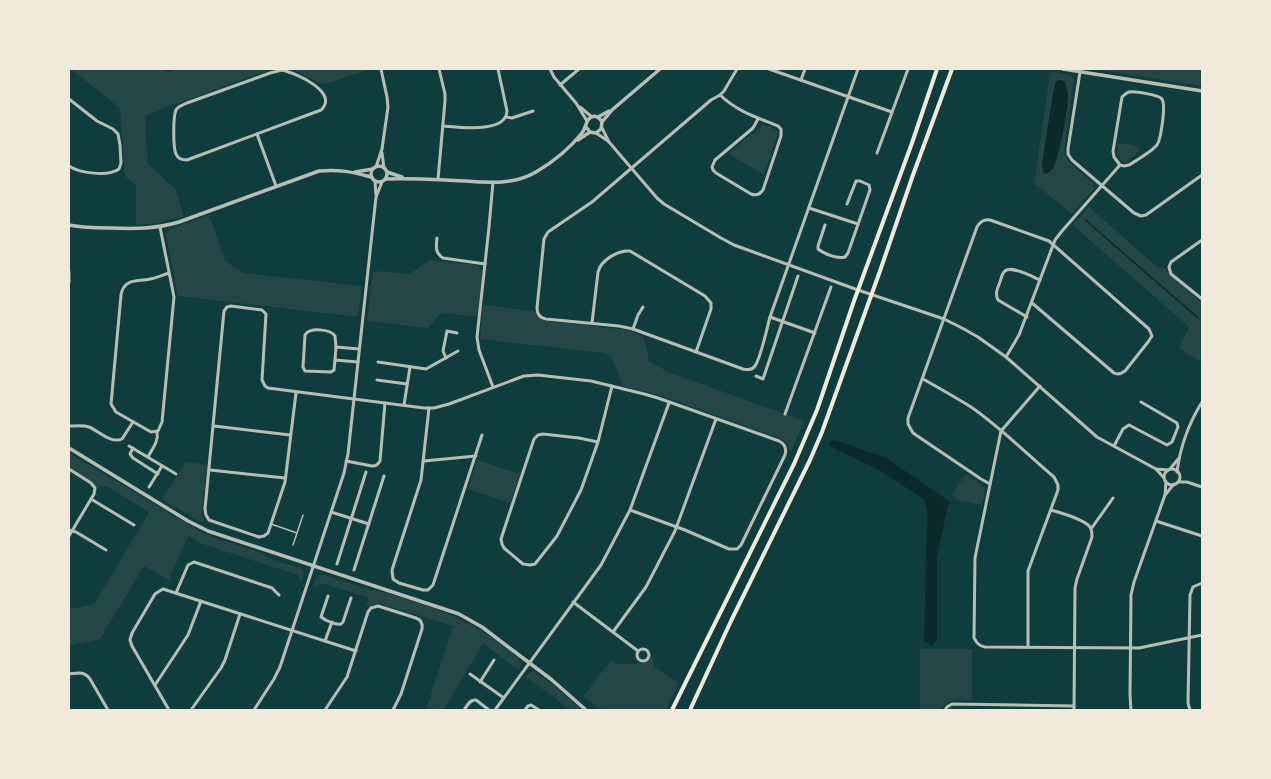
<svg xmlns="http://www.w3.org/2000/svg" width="1271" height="779" font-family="Commissioner,sans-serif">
<rect width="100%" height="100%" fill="#0f3d3e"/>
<g fill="#244646">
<polygon points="69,69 163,69 167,73 177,69 271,69 179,103 174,104 145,116 148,164 176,190 184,216 159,223 136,225 136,185 125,176 120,108 72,70 69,71"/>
<polygon points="293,69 370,69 325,84 319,83"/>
<polygon points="1094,69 1202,69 1202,86"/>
<polygon points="1052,72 1070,75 1074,79 1064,152 1068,161 1093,183 1094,186 1093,190 1072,214 1034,183 1050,75"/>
<polygon points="763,125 772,127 778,132 764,175 729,154 729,153"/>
<polygon points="1118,143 1134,145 1139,151 1129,159 1129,161 1123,162 1117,154"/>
<polygon points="1089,207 1157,267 1166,269 1169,274 1202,303 1202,363 1179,348 1189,327 1073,225"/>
<polygon points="209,215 225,261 243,273 362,286 358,317 178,296 166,234 170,229"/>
<polygon points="429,260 475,265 480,268 482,274 477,317 441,313 428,328 367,321 373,271 410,274"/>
<polygon points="483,305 534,311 538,318 544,321 627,330 643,336 646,346 649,361 668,372 804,421 791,452 789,451 788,444 782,439 659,395 623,386 611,357 604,353 480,339"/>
<polygon points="69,453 199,531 212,537 265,554 265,555 275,561 300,567 304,572 301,582 298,575 200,543 188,536 169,580 144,566 100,639 69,646 70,609 94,604 149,512 106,486 95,488 69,468"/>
<polygon points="477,460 520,474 510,503 468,489"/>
<polygon points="186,462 207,465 202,514 204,519 202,523 162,499"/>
<polygon points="966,474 984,487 985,493 982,505 957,500 952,495"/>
<path d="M319 575H325L373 591 374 589C406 600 441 608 471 625 488 634 503 647 519 658L518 660 521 664 519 671 483 643 444 710H426L453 626 381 604C375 603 371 607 366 606L369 598 321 583 313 587 316 578Z"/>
<path d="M920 649H972V700C960 700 945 697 941 710H920Z"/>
<polygon points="652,656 654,656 653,666 679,683 666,710 602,710 583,697 611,660 616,664 633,664 647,662"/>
<polygon points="533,671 555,686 582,710 571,710 525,676"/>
</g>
<g fill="#0a2a2b">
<path d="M1061 80 1065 82C1066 86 1067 90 1068 94 1069 107 1059 158 1053 168 1051 171 1049 172 1046 174L1043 172 1042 164 1054 87 1056 81Z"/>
<polygon points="835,440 886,458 949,501 937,557 937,641 935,642 932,646 924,641 927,512 924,499 879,470 833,448 829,445 831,441"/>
</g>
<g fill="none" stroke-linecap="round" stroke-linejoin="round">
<polyline stroke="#0a2a2b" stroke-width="1.5" points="1086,220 1099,232 1198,318"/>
<g stroke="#b8beb3" stroke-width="1.5">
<polyline points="271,524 297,533 293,545"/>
<polyline points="297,533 303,515"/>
</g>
<g stroke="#b8beb3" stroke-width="3">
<polyline points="550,69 554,77 576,103 587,121"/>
<path d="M737 69 724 91 720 95 711 100 592 202 548 232 544 239 537 308C537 314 540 318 546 319L619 326 633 329 743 369C747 370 752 370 755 366 761 357 767 328 770 317L858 69"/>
<polyline points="769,69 892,112"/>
<path d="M282 70C295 73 340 92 321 110L187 160C182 160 178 159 176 154 173 148 173 116 176 110 178 106 183 105 187 103L270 73Z"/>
<polyline points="1080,72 1068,149 1068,154 1072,160 1134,213 1141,216 1146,215 1202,175"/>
<polyline points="801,80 805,69"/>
<polyline points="560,85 579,69"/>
<path d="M720 95C738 112 756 117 778 126L781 129V136L763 190C760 194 756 196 751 194L716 173 713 170 712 167 715 160 753 128 758 119"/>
<path d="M69 99 97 121 113 129 118 134 120 145 121 163 119 169C108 177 79 173 69 166"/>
<polyline points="580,107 592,117"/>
<polyline points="506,117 512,118 533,111"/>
<path d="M443 126C458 127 506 134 507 111L498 69"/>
<polyline points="602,128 609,142 657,198 664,204 721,238 734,245 858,290 944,319 962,328 978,337 1006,357 1097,437 1156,469 1168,470"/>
<polyline points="596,133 608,141"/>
<polyline points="257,134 276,186"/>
<polyline points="382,153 384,168"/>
<polyline points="877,153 908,69"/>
<polyline points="376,167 382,149 388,107 387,97 381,69"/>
<polyline points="438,179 445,101 445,94 439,69"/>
<polyline points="375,181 376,195"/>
<polyline points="493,182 489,227 477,337 479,350 493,387"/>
<polyline points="809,208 858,224"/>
<path d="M825 225 818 246V249C824 254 837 259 845 257L848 253 870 190 869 185 860 181H856L847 204"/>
<path d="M160 227 174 297 162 422 158 431 151 432 116 412 111 404 121 295C124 278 137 282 150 279 156 278 163 275 169 273"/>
<path d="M437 238C436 247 435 253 443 258L485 264"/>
<polyline points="1202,240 1171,262 1169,267 1171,274 1202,299"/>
<polyline points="69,272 69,282"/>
<polyline points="770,317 815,333"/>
<path d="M1027 317 998 300C995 294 997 289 1000 282 1001 279 1002 273 1005 271 1011 265 1033 277 1040 280"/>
<path d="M592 323 598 272C601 260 618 250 630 251L705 296 711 303V309L696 352"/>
<polyline points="633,329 638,315 643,307"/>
<path d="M1006 357 1019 335 1055 240 1062 231 1120 165 1114 157 1113 151 1122 97C1124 95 1126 93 1129 92 1135 91 1159 95 1162 99 1166 105 1161 139 1157 145 1151 152 1137 160 1129 165L1124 166 1120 165"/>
<polyline points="446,358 443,351 447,331 457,333"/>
<polyline points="335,360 336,347"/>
<path d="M358 362 335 360 334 370 331 372 305 371 303 367 305 335C310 327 330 329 335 336L336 347 359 349"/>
<polyline points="378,362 426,369 458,351"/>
<polyline points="756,376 763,379 798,276"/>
<path d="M923 379C939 388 955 397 971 407 1000 427 1027 454 1054 477L1058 485V490L1028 571V647"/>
<polyline points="377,380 407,384"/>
<path d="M1040 386 1001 431 975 558 974 638C977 643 979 646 985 647L1139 648 1202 635"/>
<path d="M296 393 285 482 268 533 264 536 259 537 209 520 206 515 205 509 224 311 227 307 231 306 262 310 266 314 262 380 265 386 268 388 424 408H434L449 404 524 376 538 375 591 381 644 394 658 398 779 441C785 444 787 448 785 455L741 545 737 549H729L685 530 630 510"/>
<polyline points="404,405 410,367"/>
<polyline points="429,408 421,480 392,570 393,579 399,583 423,590 428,590 433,585 482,435"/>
<polyline points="785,414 831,287"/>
<path d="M69 426C75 426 83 425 89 427 99 431 111 444 122 439L133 422"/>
<polyline points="214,426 290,435"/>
<polyline points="598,442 579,438 543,434 538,435 534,439 501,539 502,544 504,548 523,564 530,565 535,564 557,536 581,490 598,442 612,386"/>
<polyline points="129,446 176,474"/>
<polyline points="1114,446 1123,429 1129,425 1167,445 1172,442 1178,427 1177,423 1141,402"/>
<polyline points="133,448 130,454 133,458 158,474"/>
<path d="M148 457C152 449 159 441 157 432"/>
<path d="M346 461 372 466C377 466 378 464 380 461L385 403"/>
<polyline points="424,461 476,456"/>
<polyline points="69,469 91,483 95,488 94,494 69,536"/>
<polyline points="1156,469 1164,478"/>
<polyline points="1170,469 1179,458"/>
<circle cx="1172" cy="477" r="8"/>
<polyline points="210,470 285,478"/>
<path d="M1177 472C1180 448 1189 423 1202 402"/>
<polyline points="1178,482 1187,482 1202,487"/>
<path d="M990 484 981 479 913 433 908 424V418L977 227C980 222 984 219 990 220L1049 241 1149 329 1152 336 1148 342 1125 371C1121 374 1118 375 1114 373L1032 303"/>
<polyline points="149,487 162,466"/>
<polyline points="1165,495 1174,484"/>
<polyline points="91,499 134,525"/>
<path d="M1051 510C1061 513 1084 519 1090 527 1092 530 1092 533 1092 537L1077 579 1075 588 1074 710"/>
<polyline points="331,512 369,524"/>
<polyline points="1156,521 1202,536"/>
<polyline points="1091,529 1113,498"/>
<polyline points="69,530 76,532 106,550"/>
<polyline points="337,564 366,472"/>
<polyline points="354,570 384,476"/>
<polyline points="176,593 188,565 194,562 272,588 279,595"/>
<path d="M328 596 321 617C326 621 336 625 341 624L343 622 351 598"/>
<polyline points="573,602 638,651"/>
<polyline points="613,632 646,587 675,531 716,419"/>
<polyline points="325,641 332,622"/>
<circle cx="643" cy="655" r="6"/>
<path d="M69 674C78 673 84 671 90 679L108 710"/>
<polyline points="470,674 504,698"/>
<polyline points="480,682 494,660"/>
<polyline points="155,685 188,635 201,601"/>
<polyline points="169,710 132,646 130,640 132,633 155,594 158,592 163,589 356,651"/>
<polyline points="191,710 221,668 225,660 240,614"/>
<polyline points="254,710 274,679 280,667 344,473 348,454 376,197 382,182"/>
<path d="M325 710 347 677 368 612 371 608 378 606 416 618C421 620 423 624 422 629L401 694 393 710"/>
<path d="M464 710C467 706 470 699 476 700L489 710"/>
<polyline points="495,710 601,565 630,510 669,403"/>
<polyline points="525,710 528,706 531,705 539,710"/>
<polyline points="945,710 947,707 952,704 1074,706"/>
<polyline points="1131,710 1130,695 1131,595 1134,582 1165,495 1166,482"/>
<polyline points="1190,710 1188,703 1190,595 1193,587 1202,583"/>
</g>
<g stroke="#b8beb3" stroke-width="3.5">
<polyline points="1063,69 1202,91"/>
<polyline points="598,117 609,111"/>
<polyline points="602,122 612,110 660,69"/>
<polyline points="578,140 590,132"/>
<circle cx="379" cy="174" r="8"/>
<polyline points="355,172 373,169"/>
<polyline points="387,172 402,177"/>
<path d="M386 179C406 178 426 179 446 180 476 181 509 188 536 172 553 162 570 148 582 133 586 128 586 120 590 118 595 114 600 118 602 122L601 129 596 133 590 132 586 127"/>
<path d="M69 225C83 228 96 228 110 228 134 229 156 229 179 222L319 171C338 169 353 172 371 177"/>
<polyline points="69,448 188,521 208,531 447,610 459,614 482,627 552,680 586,710"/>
</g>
<g stroke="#f1e9da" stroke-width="4">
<polyline points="672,710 794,464 817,410 854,301 912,143 937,69"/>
<polyline points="690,710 731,621 810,460 822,432 880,271 913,175 952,69"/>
</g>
</g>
<rect width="1271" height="779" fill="none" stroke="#f1e9da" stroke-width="140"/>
</svg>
